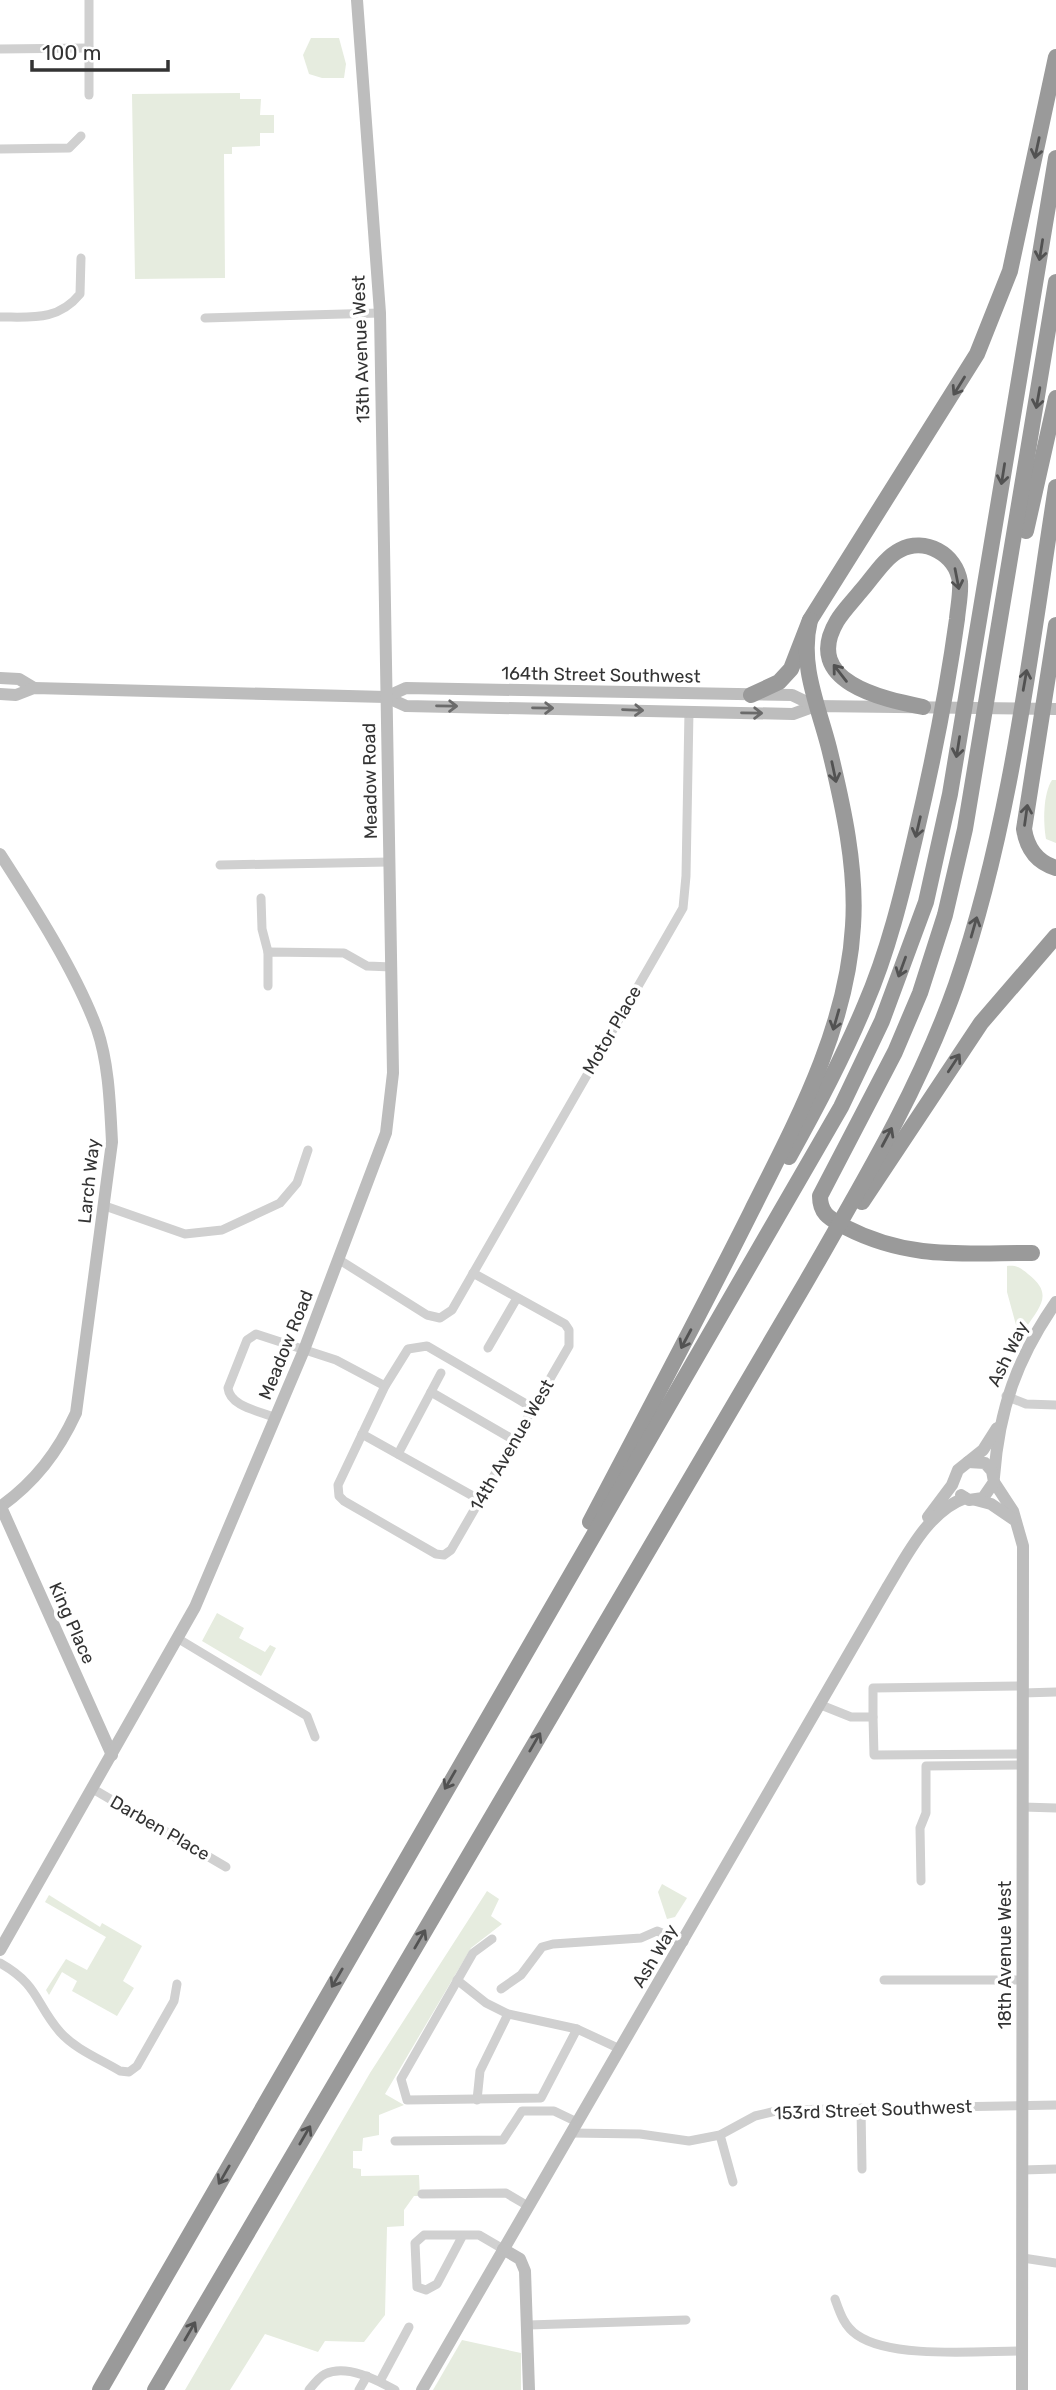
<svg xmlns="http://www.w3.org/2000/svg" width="1056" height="2390" font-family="Rubik,sans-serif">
<rect width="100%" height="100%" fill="#fff"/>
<g fill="#e6ecdf">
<polygon points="311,38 339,38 346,64 344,78 322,78 309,74 303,55"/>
<polygon points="240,93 240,99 261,99 260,115 274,115 274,133 260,133 260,146 232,147 232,154 224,154 225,278 135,279 132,94"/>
<path d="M1052 780H1056V843L1046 839C1043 822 1043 794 1052 780Z"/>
<path d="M1007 1266C1017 1265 1021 1268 1028 1274 1054 1294 1040 1306 1026 1328L1016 1325 1007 1292Z"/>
<polygon points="217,1613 244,1628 239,1638 265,1652 270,1645 276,1648 261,1676 202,1641"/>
<polygon points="662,1884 687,1898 675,1917 667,1919 658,1892"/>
<polygon points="487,1891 499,1899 491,1916 502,1924 471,1948 385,2094 404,2105 379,2115 379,2135 363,2138 362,2151 353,2151 353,2168 361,2169 361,2176 419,2175 420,2196 414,2196 404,2210 404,2226 387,2227 385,2315 364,2342 325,2341 318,2352 265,2334 230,2390 185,2390 370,2073"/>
<polygon points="49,1895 100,1927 102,1923 142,1946 123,1981 134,1988 117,2016 72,1991 77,1981 62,1972 49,1995 46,1990 66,1959 87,1970 106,1937 45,1902"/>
<polygon points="462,2340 521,2353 521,2390 433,2390"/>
</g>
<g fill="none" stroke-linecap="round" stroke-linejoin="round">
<g stroke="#d0d0d0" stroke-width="9">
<polyline points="89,0 89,95"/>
<polyline points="0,49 89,48"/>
<polyline points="0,149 69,148 81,136"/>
<path d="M0 317C32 317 58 321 80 294L81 258"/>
<polyline points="205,318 380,313"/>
<polyline points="220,865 389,862"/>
<polyline points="261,898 262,929 268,952"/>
<polyline points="268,986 268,952 344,953 367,966 392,967"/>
<polyline points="105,1206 185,1234 222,1230 280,1203 297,1183 308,1150"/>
<polyline points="338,1259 427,1315 440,1318 452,1310 683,908 686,876 689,711"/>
<polyline points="473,1273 565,1324 569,1330 569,1346 451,1550 444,1555 436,1554 344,1501 339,1496 338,1485 385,1386 408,1349 427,1346 533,1408"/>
<polyline points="488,1348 517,1298"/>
<polyline points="431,1392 514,1440"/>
<polyline points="1006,1396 1026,1404 1056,1405"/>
<path d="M276 1418C260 1411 230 1407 228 1388L247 1340 256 1334 336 1360 385 1386"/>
<polyline points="362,1434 480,1500"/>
<polyline points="398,1454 441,1373"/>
<polyline points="177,1638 307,1716 315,1737"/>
<polyline points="1023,1693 1056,1692"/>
<polyline points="821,1705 851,1717 873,1717 874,1755 1023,1754"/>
<polyline points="873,1717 873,1688 1023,1686"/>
<polyline points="93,1789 226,1867"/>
<polyline points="1023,1807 1056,1808"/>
<polyline points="921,1881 920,1828 926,1813 926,1766 1023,1765"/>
<polyline points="492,1939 473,1953 401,2079 407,2100 541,2098 577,2029"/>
<path d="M0 1963C39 1985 35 2003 60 2032 75 2049 100 2059 120 2071L129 2072 137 2066 174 2001 177 1984"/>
<polyline points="457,1980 486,2003 508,2014 577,2029 620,2049"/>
<polyline points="884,1980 1021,1980"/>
<polyline points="501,1989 521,1975 542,1947 553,1944 641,1938 657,1931 684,1942"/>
<polyline points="477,2100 480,2071 508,2014"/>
<polyline points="861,2108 862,2169"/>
<polyline points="571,2133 640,2134 689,2141 720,2135 755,2116 780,2110 1056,2105"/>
<polyline points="720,2135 733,2182"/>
<polyline points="395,2141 503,2140 522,2111 554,2111 577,2122"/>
<polyline points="1023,2170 1056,2169"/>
<polyline points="422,2194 506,2193 528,2206"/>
<polyline points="463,2235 437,2284 426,2290 417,2287 415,2243 424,2235 479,2235 503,2249"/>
<polyline points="1023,2258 1056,2263"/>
<path d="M835 2299C840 2313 844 2326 857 2335 891 2359 979 2351 1022 2351"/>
<polyline points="528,2325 686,2320"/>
<polyline points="380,2381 409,2327"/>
<path d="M309 2390C313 2385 319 2377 325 2374 347 2364 377 2380 395 2390"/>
<polyline points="359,2390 367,2376"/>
</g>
<g stroke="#bdbdbd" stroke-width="12">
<polyline points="0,678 19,679 34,688"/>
<polyline points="0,694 16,695 34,688 386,697 406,706 793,714 815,706 1056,709"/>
<polyline points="386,697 406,688 792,695 815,706"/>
<path d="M0 854C33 905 76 972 97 1029 109 1064 110 1105 112 1142L76 1413C58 1452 35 1482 0 1507"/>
<path d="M994 1477C999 1409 1017 1358 1056 1302"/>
<polyline points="994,1482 1013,1511 1023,1546 1022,2390"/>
<polyline points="961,1495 969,1500 983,1498 994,1482 992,1471 985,1463 968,1462"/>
<polyline points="976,1500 991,1504 1013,1519"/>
<polyline points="1,1507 112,1755"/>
<polyline points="928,1517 952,1485 958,1470 983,1450 997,1428"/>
<polyline points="0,1950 195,1607 304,1350 386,1133 393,1073 380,313 357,0"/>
<polyline points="503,2249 520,2259 525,2271 529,2390"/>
<path d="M422 2390 887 1588C906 1557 928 1511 965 1498"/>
</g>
<g stroke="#9a9a9a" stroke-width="16">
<polyline points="1026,531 1056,398"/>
<path d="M1056 625 1024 829C1027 848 1036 862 1056 868"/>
<polyline points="751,695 779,682 791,669 810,620 977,354 1010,271 1056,57"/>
<path d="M789 1157C817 1107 843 1058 865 1005 888 952 902 894 915 838 932 766 947 692 957 619 958 607 961 594 960 582 956 554 925 537 900 550 884 558 872 579 860 592 852 602 843 611 837 621 801 682 883 699 923 707"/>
<polyline points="862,1202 981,1023 1056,936"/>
<path d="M1032 1253C962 1253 909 1260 845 1227 831 1219 820 1215 820 1196L895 1052 920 993 945 915 965 829 1056 282"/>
<path d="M590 1522C644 1419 699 1316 751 1212 796 1122 847 1029 853 926 857 868 843 805 829 748 818 705 799 665 810 620"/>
<polyline points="100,2390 841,1107 882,1021 926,902 950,794 1056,158"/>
<path d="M155 2390 806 1282C861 1186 919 1090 956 985 1011 826 1030 653 1056 487"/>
</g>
</g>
<defs><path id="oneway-shaft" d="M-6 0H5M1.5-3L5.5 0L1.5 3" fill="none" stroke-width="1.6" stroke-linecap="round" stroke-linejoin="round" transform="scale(1.75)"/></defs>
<g stroke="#525252">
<use href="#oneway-shaft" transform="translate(1037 148) rotate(102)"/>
<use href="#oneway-shaft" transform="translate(1041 250) rotate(99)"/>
<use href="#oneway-shaft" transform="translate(959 386) rotate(122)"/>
<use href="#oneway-shaft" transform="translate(1038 398) rotate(100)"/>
<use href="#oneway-shaft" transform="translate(1003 474) rotate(99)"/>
<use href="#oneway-shaft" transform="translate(957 579) rotate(79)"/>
<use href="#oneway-shaft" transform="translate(840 673) rotate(-128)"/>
<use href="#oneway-shaft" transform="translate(1025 680) rotate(-80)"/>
<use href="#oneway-shaft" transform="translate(958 747) rotate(99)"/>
<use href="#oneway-shaft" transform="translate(834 772) rotate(78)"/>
<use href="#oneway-shaft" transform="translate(1026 815) rotate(-82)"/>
<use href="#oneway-shaft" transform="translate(918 827) rotate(103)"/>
<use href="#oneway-shaft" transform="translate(974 927) rotate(-74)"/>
<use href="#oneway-shaft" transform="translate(902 967) rotate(110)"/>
<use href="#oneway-shaft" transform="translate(836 1020) rotate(106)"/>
<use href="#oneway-shaft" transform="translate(954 1063) rotate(-57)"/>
<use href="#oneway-shaft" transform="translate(887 1137) rotate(-62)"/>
<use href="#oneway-shaft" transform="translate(686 1339) rotate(118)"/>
<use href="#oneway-shaft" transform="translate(535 1742) rotate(-60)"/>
<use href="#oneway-shaft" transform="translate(450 1780) rotate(120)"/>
<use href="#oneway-shaft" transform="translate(420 1939) rotate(-60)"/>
<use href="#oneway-shaft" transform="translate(337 1978) rotate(120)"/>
<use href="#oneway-shaft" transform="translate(305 2135) rotate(-60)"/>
<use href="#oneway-shaft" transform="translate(224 2175) rotate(120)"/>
<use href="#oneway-shaft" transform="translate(190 2331) rotate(-60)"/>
</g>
<g stroke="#6a6a6a">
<use href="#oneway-shaft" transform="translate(447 706) rotate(1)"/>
<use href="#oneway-shaft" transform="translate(543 708) rotate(1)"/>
<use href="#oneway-shaft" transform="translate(633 710) rotate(2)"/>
<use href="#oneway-shaft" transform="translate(752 713) rotate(1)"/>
</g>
<g text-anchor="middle" stroke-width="7" stroke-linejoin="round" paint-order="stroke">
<g font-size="18" fill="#333" stroke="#fff">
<text transform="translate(361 349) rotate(-92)" y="6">13th Avenue West</text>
<text transform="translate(601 675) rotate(1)" y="6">164th Street Southwest</text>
<text transform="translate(370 781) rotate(-91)" y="6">Meadow Road</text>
<text transform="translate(612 1030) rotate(-60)" y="6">Motor Place</text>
<text transform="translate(89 1181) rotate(-84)" y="6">Larch Way</text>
<text transform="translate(286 1345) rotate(-68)" y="6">Meadow Road</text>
<text transform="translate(1008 1354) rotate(-64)" y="6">Ash Way</text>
<text transform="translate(512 1445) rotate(-60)" y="6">14th Avenue West</text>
<text transform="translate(72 1623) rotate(66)" y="6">King Place</text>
<text transform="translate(160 1828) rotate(30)" y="6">Darben Place</text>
<text transform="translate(1005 1955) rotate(-90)" y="6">18th Avenue West</text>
<text transform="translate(655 1956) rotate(-59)" y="6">Ash Way</text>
<text transform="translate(873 2110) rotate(-2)" y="6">153rd Street Southwest</text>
</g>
</g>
<path d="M32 60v10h136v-10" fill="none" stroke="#333333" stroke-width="3.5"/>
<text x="42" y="60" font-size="21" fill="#333333" stroke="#ffffff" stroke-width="5" paint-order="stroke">100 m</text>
</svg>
